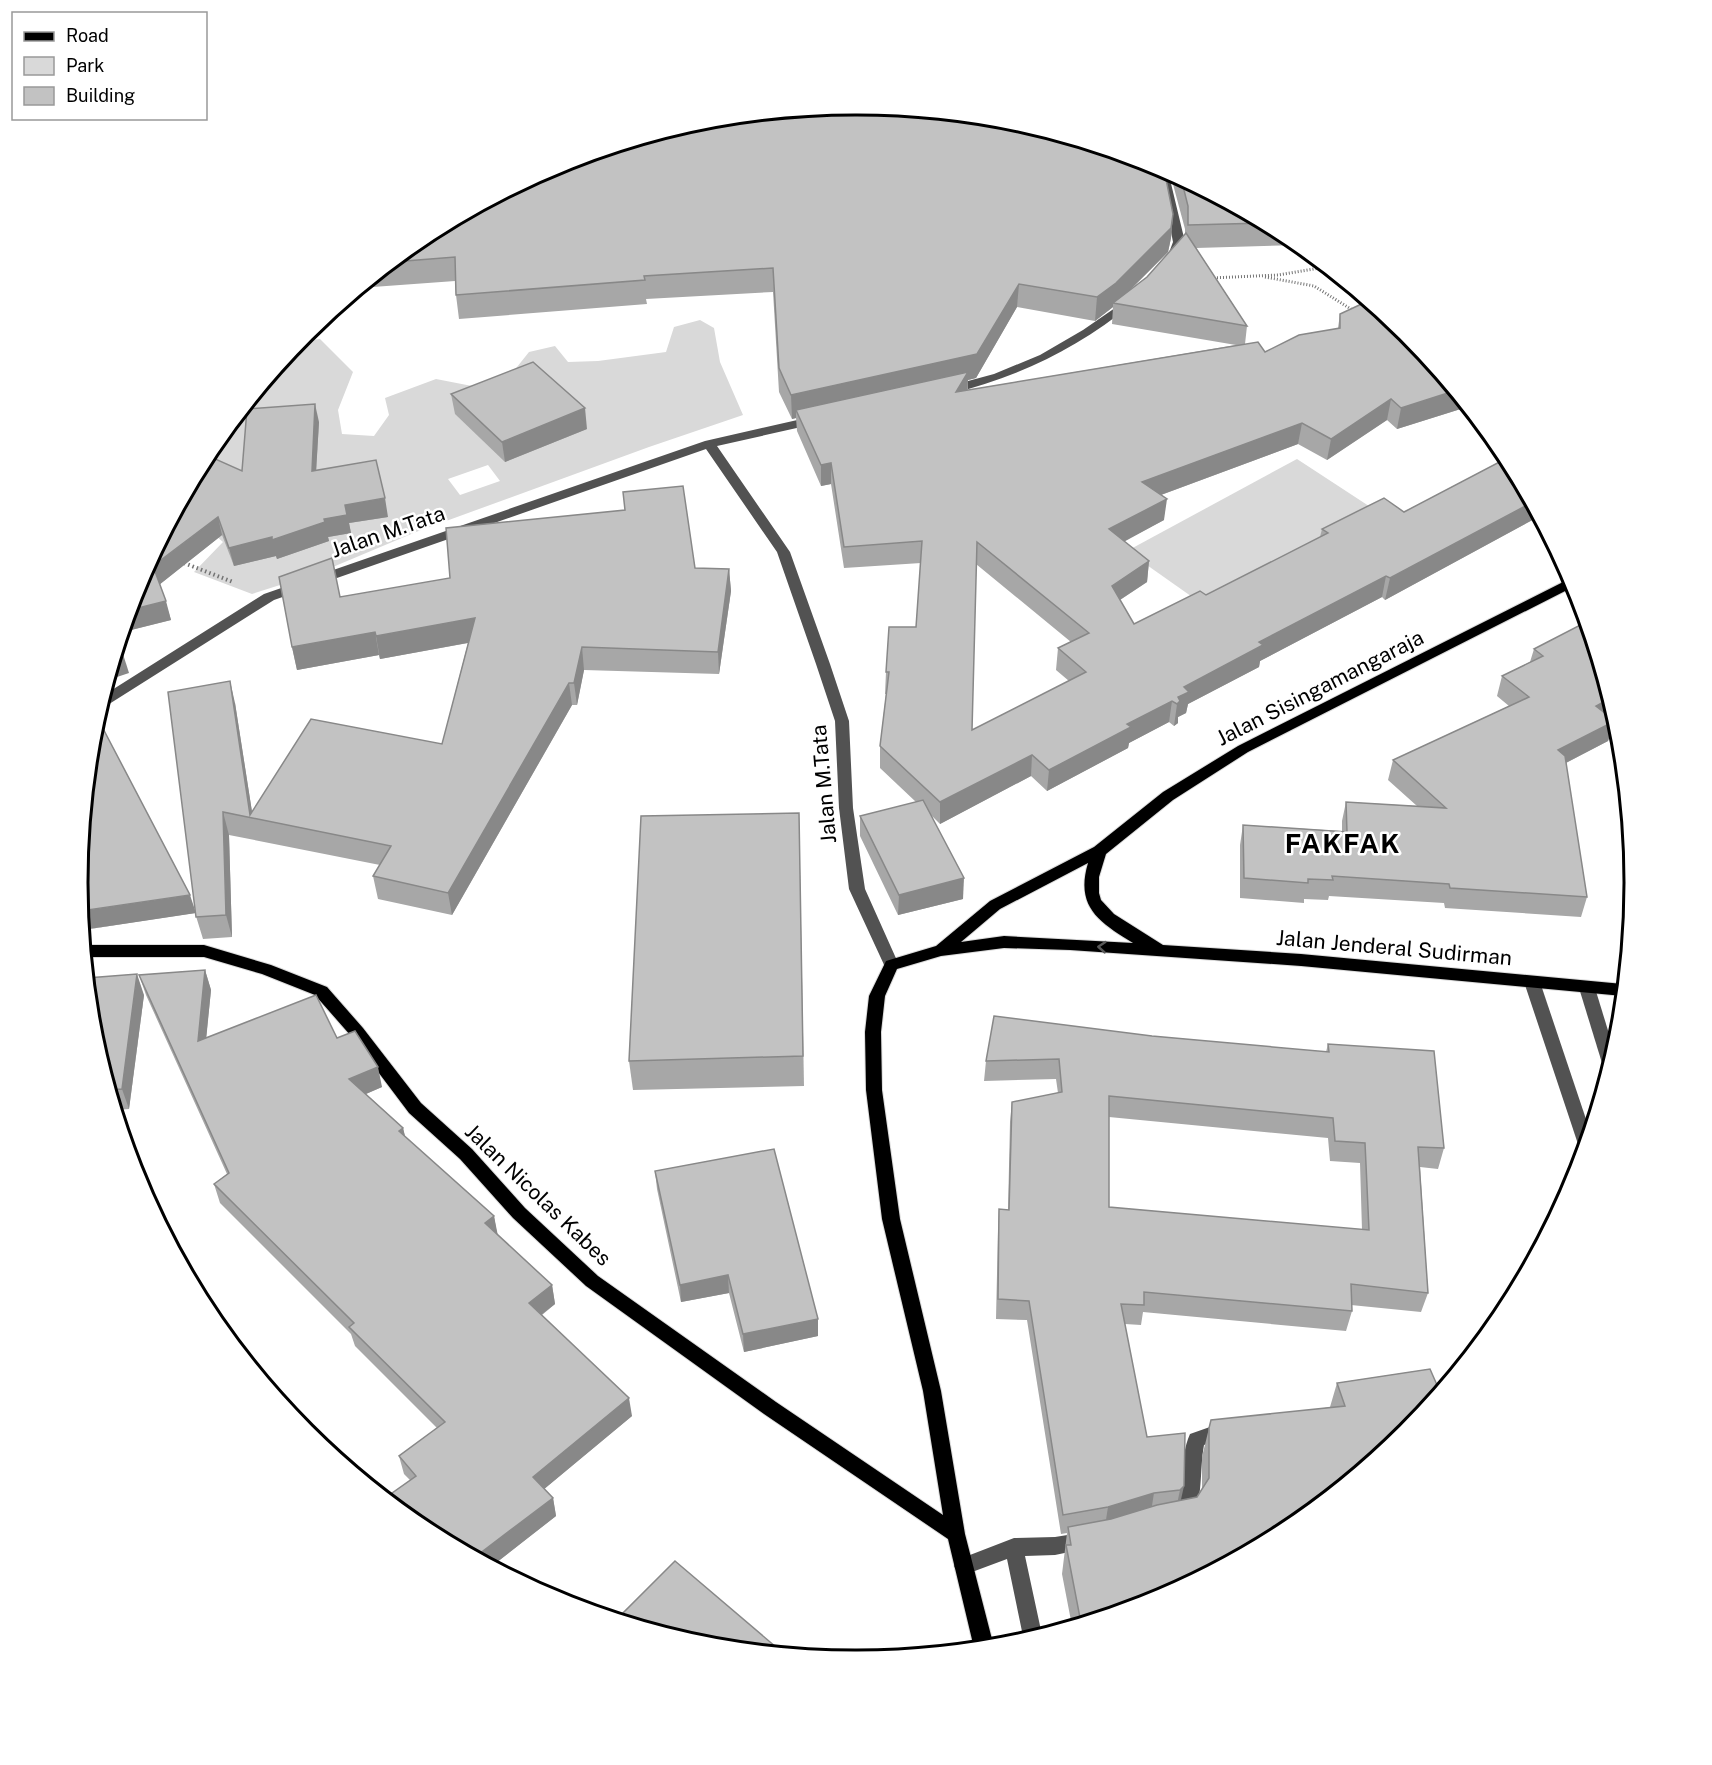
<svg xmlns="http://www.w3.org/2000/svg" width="1712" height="1765" font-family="'Public Sans',sans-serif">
<rect width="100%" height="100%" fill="#fff"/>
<g fill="#d9d9d9" fill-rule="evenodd">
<path d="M700 320 714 328 720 362 743 415 649 447 416 532 321 572 252 594 194 572 223 542 201 523 240 481 202 463 209 450 299 341 320 339 353 372 338 410 342 434 374 436 389 415 385 398 436 379 472 386 513 372 529 352 555 346 568 362 598 361 666 352 674 327ZM488 465 500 481 460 495 448 479Z"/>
<polygon points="1297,459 1375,510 1205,606 1127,551"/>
</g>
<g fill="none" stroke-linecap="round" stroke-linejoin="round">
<g stroke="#dbdbdb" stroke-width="2">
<path id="major" d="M1571 578 1575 586 1248 752 1173 800 1106 854 1099 877V893L1101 900 1114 914 1163 945 1301 954 1623 984V996L1301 966 1070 950 1004 948 941 956 897 969 885 996 881 1032 882 1090 900 1219 941 1391 965 1534 994 1647 974 1648 948 1539 764 1414 586 1286 513 1218 460 1159 409 1113 351 1036 315 995 262 974 204 957H85V945H204L271 965 327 987 363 1028 421 1103 472 1149 525 1208 598 1276 776 1402 943 1515 923 1391 882 1219 866 1090 865 1032 869 996 886 961 936 946 990 901 1094 847 1163 792 1238 746ZM1088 863C1075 907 1099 922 1133 943L1004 936 961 942 1000 909Z"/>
</g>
<g stroke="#747474" stroke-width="3" stroke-dasharray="1 2" stroke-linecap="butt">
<polyline points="1265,277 1314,286 1354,311"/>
<polyline points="1211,278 1278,275 1326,267"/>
</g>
<polyline stroke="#747474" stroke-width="4" stroke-dasharray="1.5 3" stroke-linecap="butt" points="184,563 233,582"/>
<g fill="#525252" fill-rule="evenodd">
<polygon points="1158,166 1168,171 1185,242 1179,258 1173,261 1167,258 1173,242"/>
<path d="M1128 299 1132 300V304C1077 349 1018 377 950 394L944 390 946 387 994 374 1040 355 1083 330Z"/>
<polygon points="815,416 821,420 819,423 717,446 790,552 830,664 849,721 853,808 865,889 899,965 896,969 886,969 849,889 839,808 835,721 816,664 777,552 706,449 274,600 106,706 100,707 104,695 264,594 705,441"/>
<polygon points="1532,976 1538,978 1540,982 1590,1131 1584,1150 1578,1144 1524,982 1526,978"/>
<polygon points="1587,982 1593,984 1595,988 1614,1050 1609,1069 1602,1063 1579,988 1581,984"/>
<path d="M1224 1422 1230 1424 1233 1430 1230 1436 1204 1445C1199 1472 1204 1497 1191 1522L1184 1525 1177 1522 1175 1516C1187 1490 1178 1460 1190 1434Z"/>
<polygon points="1086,1532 1093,1535 1095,1541 1093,1547 1055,1555 1025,1556 1042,1635 1024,1641 1007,1559 964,1575 957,1572 954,1566 957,1560 1014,1538 1055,1537"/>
</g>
<use href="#major" fill="#000" fill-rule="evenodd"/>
</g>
<g fill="#a7a7a7" fill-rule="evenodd">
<path d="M1170 173 1289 236 1300 245 1196 248 1247 326 1245 344 1265 352 1338 328 1340 314 1467 407 1397 429 1387 420 1327 460 1298 444 1161 495 1164 520 1124 541 1149 561 1147 582 1120 600 1134 624 1206 595 1320 537 1322 529 1404 512 1503 460 1505 454 1538 517 1385 600 1382 597 1260 661 1259 667 1188 704 1186 713 1178 717V723L1174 726 1169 722 1129 743 1128 748 1047 791 1031 776 940 824 932 816 963 899 898 915 860 836V816L916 802 880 768V746L886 694H885L886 672 916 627 921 563 844 568 831 484 821 486 797 431 796 418 792 419 779 392 773 292 646 299 647 304 459 319 456 295 455 281 359 288 424 235 1173 214 1171 238 1168 252 1129 291 1147 277 1185 234V229ZM1017 307 1095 321 1113 307 1112 324 1236 345 968 390V380L976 378ZM976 564 1071 642 1058 648 1056 670 1069 681 972 730Z"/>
<polygon points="316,324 316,336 302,337 306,332"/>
<polygon points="451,394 587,429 505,462 455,414"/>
<polygon points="319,422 316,470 388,517 349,523 351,533 328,537 329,541 277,559 276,556 234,566 222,535 160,584 171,620 123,632 242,471"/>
<polygon points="695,568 729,569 731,591 719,674 584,670 577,705 572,705 452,915 378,899 373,876 380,865 229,835 232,937 203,939 195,913 83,930 195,911 235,703 252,812 442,744 468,643 380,659 379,655 297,670 292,647 340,597"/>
<polygon points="1586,622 1614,713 1609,716 1615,721 1608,741 1566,763 1587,897 1581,917 1445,908 1444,903 1329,896 1328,900 1304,899 1304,903 1240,898 1240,845 1243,825 1342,831 1342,821 1346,802 1417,806 1388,780 1393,760 1509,706 1497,696 1502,676 1530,662 1534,649"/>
<polygon points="799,813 804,1086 633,1090 629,1061"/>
<polygon points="205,970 211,990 206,1038 337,1038 382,1087 366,1094 403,1128 405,1137 494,1216 497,1235 552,1285 555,1304 542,1315 632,1416 544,1489 553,1498 556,1516 492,1566 423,1529 410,1480 404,1474 399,1456 437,1428 355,1346 351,1334 220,1203 214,1184 227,1174 146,995 139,975"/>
<polygon points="144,995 129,1109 116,1110 93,1034"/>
<path d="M1152 1036 1326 1052 1328 1044 1444 1148 1438 1169 1420 1167 1428 1293 1421 1312 1351 1305 1352 1311 1346 1331 1143 1312 1141 1325 1125 1324 1147 1437 1185 1433 1180 1501 1197 1497 1202 1489V1457L1209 1428 1330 1407 1337 1383 1430 1369 1153 1601 1072 1626 1062 1574 1067 1533 1061 1534 1027 1320 996 1319 998 1229 999 1209 1008 1210 1010 1122 1012 1102 1058 1093 1056 1079 984 1081 986 1061ZM1109 1117 1328 1138 1330 1161 1360 1163 1362 1230 1109 1207Z"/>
<polygon points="655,1171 818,1319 818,1336 744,1352 729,1293 681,1302 657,1189"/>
</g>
<g fill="#888">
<polygon points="1173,214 1171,238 1168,252 1116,304 1113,303 1113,307 1095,321 1097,297"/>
<polygon points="1019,284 1017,307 976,378 968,380 967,393 956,392 796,410 796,418 792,419 791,395"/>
<polygon points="316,324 316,336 314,326"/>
<polygon points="1454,391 1467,407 1397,429 1401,408"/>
<polygon points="1391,399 1387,420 1327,460 1331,439"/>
<polygon points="315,404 319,422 315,490 312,471"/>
<polygon points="585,408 587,429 505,462 502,442"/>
<polygon points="1302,423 1298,444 1139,503 1142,482"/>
<polygon points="831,463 831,484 821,486 821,465"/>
<polygon points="385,498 388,517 349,523 351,533 328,537 329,541 277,559 276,556 234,566 229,548 324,519 345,505"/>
<polygon points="1167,499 1164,520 1107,551 1109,529"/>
<polygon points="1531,503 1538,517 1385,600 1390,578"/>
<polygon points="218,517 222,535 159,585 153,566"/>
<polygon points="1149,561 1147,582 1109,607 1112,586"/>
<polygon points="729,569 731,591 719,674 718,652"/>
<polygon points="1386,576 1382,597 1260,661 1259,667 1188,704 1186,713 1178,717 1178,723 1174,726 1178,697 1184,687 1259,642"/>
<polygon points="166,601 171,620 123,632 130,610"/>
<polygon points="475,618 478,641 380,659 376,636"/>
<polygon points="375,632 379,655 297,670 292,647"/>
<polygon points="582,647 584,670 577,705 574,683"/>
<polygon points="123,654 129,673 108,680 115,657"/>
<polygon points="230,681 235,703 253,818 251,818"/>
<polygon points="569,683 572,705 452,915 448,893"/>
<polygon points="1609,699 1614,713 1589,726 1596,706"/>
<polygon points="1172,701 1169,722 1129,743 1128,748 1047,791 1049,770 1127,724"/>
<polygon points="1615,721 1608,741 1552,770 1558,750"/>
<polygon points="1032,755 1031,776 940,824 940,802"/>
<polygon points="223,812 229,835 232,937 226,915"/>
<polygon points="964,878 963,899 898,915 899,895"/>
<polygon points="190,895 196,913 83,930 81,911"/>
<polygon points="205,970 211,990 204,1061 198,1041"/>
<polygon points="137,974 144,995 129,1109 122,1089"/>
<polygon points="378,1067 382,1087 354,1099 349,1079"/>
<polygon points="403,1128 408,1148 399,1131"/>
<polygon points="494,1216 498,1236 485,1223"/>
<polygon points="728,1275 729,1293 681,1302 680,1285"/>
<polygon points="552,1285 555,1304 532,1322 529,1303"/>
<polygon points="818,1319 818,1336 744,1352 743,1334"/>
<polygon points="629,1398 632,1416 537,1495 533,1477"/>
<polygon points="1184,1486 1180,1504 1176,1509 1180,1490"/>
<polygon points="1154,1493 1151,1512 1105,1526 1108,1507"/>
<polygon points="553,1498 556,1516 492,1566 475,1557"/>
</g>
<g fill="#c2c2c2" stroke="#888" stroke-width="1.5" fill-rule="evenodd">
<polygon points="856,105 1008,120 1154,164 1164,169 1173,214 1171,228 1116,283 1097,297 1019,284 977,354 791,395 779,368 773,268 644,276 645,280 456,295 455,257 392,262 424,235 559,164 705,119"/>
<polygon points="1181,178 1264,223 1188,225 1188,206"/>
<polygon points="1186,233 1247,326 1113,303 1147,277"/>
<path d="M1368 301 1406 333 1454 391 1401 408 1391 399 1331 439 1302 423 1142 482 1167 499 1109 529 1149 561 1112 586 1134 624 1200 591 1206 595 1328 533 1322 529 1384 498 1404 512 1507 458 1531 503 1390 578 1386 576 1259 642 1263 645 1184 687 1189 692 1178 697 1180 701 1177 704 1172 701 1127 724 1131 727 1049 770 1032 755 940 802 880 746 889 672H886L889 627H916L922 541 844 547 831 463 821 465 796 410 968 372 956 392 1258 342 1265 352 1299 335 1340 328V314ZM977 542 1089 633 1058 648 1086 672 972 730Z"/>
<polygon points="533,362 585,408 502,442 451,394"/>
<polygon points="315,404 312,471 376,460 385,498 345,505 347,515 324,519 325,522 272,540 272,537 229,548 218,517 153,566 166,601 130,610 137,584 202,464 211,457 242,471 247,409"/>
<polygon points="683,486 695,568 729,569 718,652 582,647 574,683 569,683 448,893 373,876 391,846 223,812 226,915 196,917 168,692 230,681 250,815 311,719 442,744 475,618 376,636 375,632 292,647 279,577 332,558 340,597 450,578 446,528 625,510 623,492"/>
<polygon points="1586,622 1609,699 1596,706 1615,721 1558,750 1565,756 1587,897 1450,888 1449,884 1332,876 1333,880 1308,879 1308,883 1244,878 1243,825 1347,832 1346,802 1446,808 1393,760 1529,697 1502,676 1543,656 1534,649"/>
<polygon points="119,646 123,654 115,657"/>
<polygon points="97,717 190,895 81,911 78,882 93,730"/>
<polygon points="923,800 964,878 899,895 860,816"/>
<polygon points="799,813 803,1056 629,1061 641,816"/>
<polygon points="205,970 198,1041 316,995 337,1038 355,1031 378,1067 349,1079 403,1128 399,1131 494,1216 485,1223 552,1285 529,1303 629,1398 533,1477 553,1498 475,1557 423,1529 385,1498 416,1476 399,1456 445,1422 349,1327 354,1323 214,1184 229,1173 139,975"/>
<polygon points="137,974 122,1089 110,1090 93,1034 87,978"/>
<path d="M994 1016 1152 1036 1329 1052 1328 1044 1434 1051 1444 1148 1418 1147 1428 1293 1351 1284 1352 1311 1144 1292V1305L1121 1304 1147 1437 1185 1433 1184 1486 1180 1490 1154 1493 1108 1507 1063 1515 1029 1301 998 1299 999 1209 1009 1210 1012 1102 1062 1092 1059 1059 986 1061ZM1109 1096 1333 1118 1335 1141 1365 1143 1369 1230 1109 1207Z"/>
<polygon points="774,1149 818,1319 743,1334 728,1275 680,1285 655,1171"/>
<polygon points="1430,1369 1437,1385 1446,1384 1406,1433 1288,1530 1153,1601 1081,1623 1066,1545 1071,1545 1068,1527 1111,1519 1157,1505 1197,1497 1209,1478 1209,1428 1211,1420 1345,1406 1337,1383"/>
<polygon points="675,1561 783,1653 704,1645 617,1619"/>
</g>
<defs><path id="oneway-chevron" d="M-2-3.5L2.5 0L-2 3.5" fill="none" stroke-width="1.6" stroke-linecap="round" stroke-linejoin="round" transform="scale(1.5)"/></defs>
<use stroke="#595959" href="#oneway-chevron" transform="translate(1102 947) rotate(-176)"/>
<g text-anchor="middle" stroke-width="5" stroke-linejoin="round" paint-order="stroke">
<g font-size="21" fill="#000" stroke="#fff">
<text transform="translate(388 532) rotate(-19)" y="7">Jalan M.Tata</text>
<text transform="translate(1320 688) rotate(-27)" y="7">Jalan Sisingamangaraja</text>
<text transform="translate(824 784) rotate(-95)" y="7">Jalan M.Tata</text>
<text transform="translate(1394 948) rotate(5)" y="7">Jalan Jenderal Sudirman</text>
<text transform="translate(538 1195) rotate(44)" y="7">Jalan Nicolas Kabes</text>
</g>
<g font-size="27" font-weight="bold" letter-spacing="1.5" fill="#000" stroke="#fff">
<text x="1343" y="853">FAKFAK</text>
</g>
</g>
<path d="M0 0H1712V1765H0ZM855 115H857A767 767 0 0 1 1624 882V883A767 767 0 0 1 857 1650H855A767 767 0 0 1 88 883V882A767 767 0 0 1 855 115Z" fill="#fff" fill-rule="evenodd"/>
<path fill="none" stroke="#000" stroke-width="3" d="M855 115H857A767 767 0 0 1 1624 882V883A767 767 0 0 1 857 1650H855A767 767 0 0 1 88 883V882A767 767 0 0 1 855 115Z"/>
<rect x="12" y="12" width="195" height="108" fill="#ffffff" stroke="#999999" stroke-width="1.5"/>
<rect x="24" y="32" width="30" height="9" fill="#000000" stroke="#999999" stroke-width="1.5"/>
<text x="66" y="42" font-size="18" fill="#000000">Road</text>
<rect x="24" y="57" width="30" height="18" fill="#d9d9d9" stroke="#999999" stroke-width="1.5"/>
<text x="66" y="72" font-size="18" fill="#000000">Park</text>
<rect x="24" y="87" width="30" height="18" fill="#c2c2c2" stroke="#999999" stroke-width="1.5"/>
<text x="66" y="102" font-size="18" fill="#000000">Building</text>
</svg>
